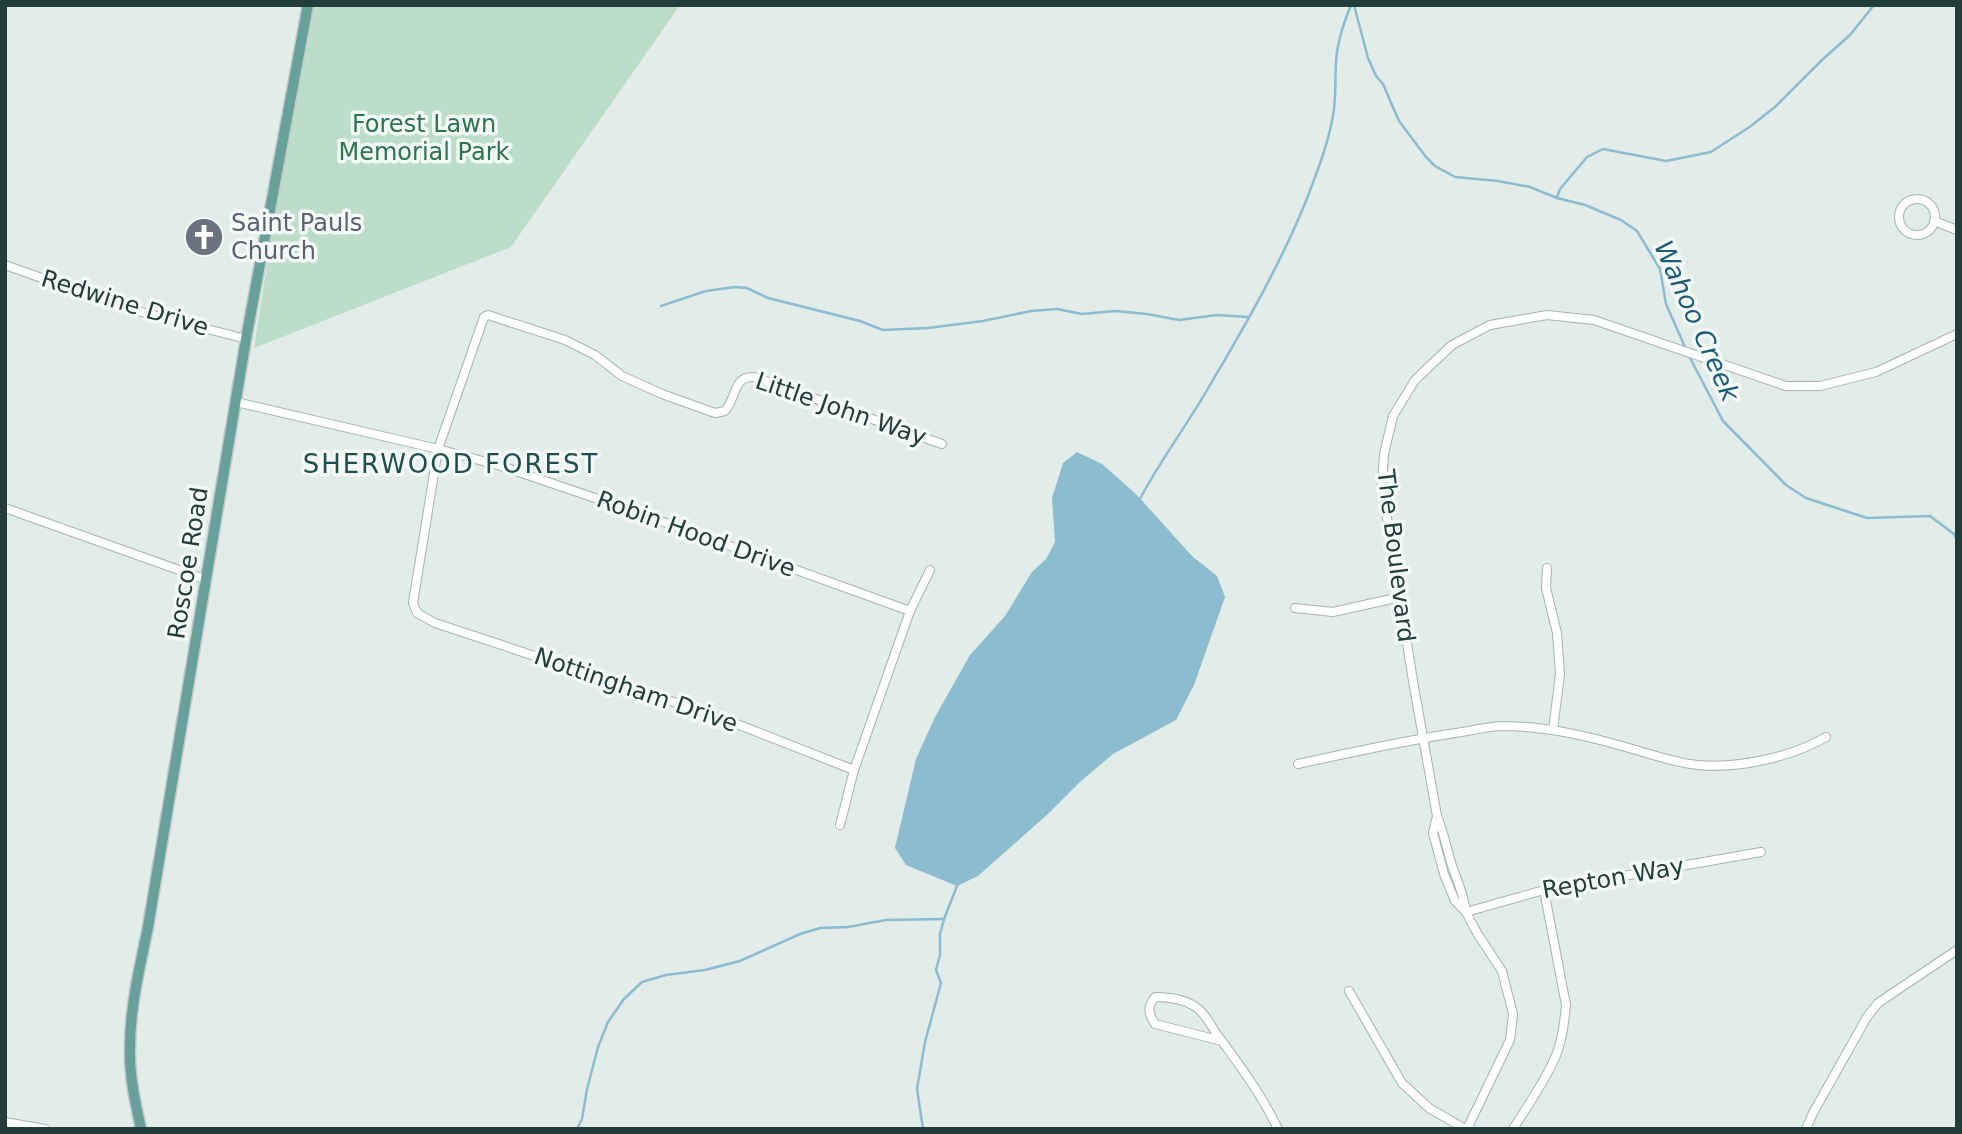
<svg xmlns="http://www.w3.org/2000/svg" width="1962" height="1134" font-family="'DejaVu Sans',sans-serif">
<rect width="100%" height="100%" fill="#e2ece9"/>
<polygon fill="#bcddc9" points="314,5 680,5 511,247 254,348 275,214"/>
<polygon fill="#8bbcd0" points="1077,452 1102,464 1136,494 1192,556 1217,576 1225,597 1194,685 1176,720 1113,754 1081,781 1048,814 978,876 957,886 906,865 895,848 916,759 935,717 970,655 1005,616 1032,572 1046,559 1055,542 1052,498 1063,463"/>
<g fill="none" stroke-linecap="round" stroke-linejoin="round">
<g stroke="#8bbcd0" stroke-width="2.5">
<polyline points="1354,5 1368,58 1376,76 1383,84 1399,121 1426,157 1435,166 1455,177 1498,181 1530,187 1557,198 1585,205 1621,220 1637,231 1660,269 1666,304 1685,347"/>
<polyline points="1557,197 1560,189 1587,157 1603,149 1666,161 1711,152 1751,126 1776,106 1822,60 1850,35 1874,5"/>
<polyline points="661,306 706,291 735,287 747,288 768,298 860,321 883,330 928,328 983,321 1031,311 1057,309 1082,314 1115,311 1147,314 1179,320 1217,315 1248,317"/>
<polyline points="1689,356 1723,421 1786,485 1806,498 1867,518 1930,516 1954,534 1957,540"/>
<path d="M1140 499C1161 459 1188 424 1210 385 1245 326 1280 265 1306 201 1317 172 1330 140 1334 109 1336 93 1335 78 1336 62 1337 43 1344 22 1351 5"/>
<polyline points="577,1129 582,1119 587,1089 598,1047 608,1022 624,999 642,982 666,975 705,970 740,961 800,934 820,928 848,927 886,920 944,919"/>
<polyline points="923,1129 917,1089 925,1042 941,983 936,970 940,955 940,934 944,919 957,886"/>
</g>
<g stroke="#a5b4b1" stroke-width="10">
<g id="minor">
<circle cx="1917" cy="217" r="18"/>
<polyline points="1934,221 1957,230"/>
<polyline points="5,265 126,308 246,339"/>
<polyline points="236,402 438,449 501,466 636,512 910,611"/>
<polyline points="5,508 207,580"/>
<polyline points="1547,568 1546,588 1557,633 1560,674 1553,730"/>
<polyline points="1295,608 1333,612 1400,597"/>
<path d="M1298 764C1348 753 1398 742 1449 734 1466 732 1484 727 1501 726 1548 726 1592 737 1636 750 1656 756 1677 763 1698 765 1737 769 1792 757 1826 737"/>
<path d="M854 770 719 717 435 623 417 613 413 603 438 449 484 317 488 315 565 340 595 355 622 376 662 394 715 413 725 411C737 397 733 376 754 377L942 444"/>
<polyline points="1437,816 1433,833 1444,874 1455,901 1466,912 1477,933 1502,971 1513,1014 1510,1040 1467,1129"/>
<polyline points="840,825 854,770 910,611 930,570"/>
<path d="M1466 912C1464 893 1455 877 1450 859 1446 844 1443 831 1437 816L1413 681 1382 486 1384 454 1393 416 1415 380 1452 345 1490 325 1547 315 1594 320 1786 386H1820L1876 372 1957 334"/>
<polyline points="1466,912 1544,890 1761,852"/>
<polyline points="1349,991 1402,1083 1429,1108 1465,1129"/>
<path d="M1222 1041 1155 1024C1148 1013 1147 1007 1155 997 1169 997 1184 999 1196 1007 1205 1013 1210 1024 1216 1033 1238 1063 1262 1095 1278 1129"/>
<polyline points="5,1122 45,1129"/>
<path d="M1513 1129C1527 1107 1543 1084 1554 1060 1562 1043 1564 1024 1566 1005L1544 890"/>
<polyline points="1806,1129 1813,1113 1867,1017 1878,1003 1957,950"/>
</g>
</g>
<g stroke="#c1c9c8" stroke-width="13">
<path id="major" d="M141 1129C135 1102 129 1074 130 1047 130 1006 140 967 148 927L246 339 308 5"/>
</g>
<use href="#minor" stroke="#fff" stroke-width="8"/>
<use href="#major" stroke="#68a19a" stroke-width="10"/>
</g>
<defs>
<g id="church-disc" transform="scale(2.0125)"><circle r="9.5" fill="#6b7280" stroke="#f3f9f7"/><path d="M-1.2-6h2.4v3.5h3.3v2.4h-3.3V6h-2.4V-.1h-3.3v-2.4h3.3Z" fill="#fff"/></g>
</defs>
<g fill-rule="evenodd">
<use href="#church-disc" x="204" y="237"/>
</g>
<g text-anchor="middle" stroke-width="7" stroke-linejoin="round" paint-order="stroke">
<g font-size="24" fill="#2d7452" stroke="#f3f9f7">
<text x="424" y="132">Forest Lawn<tspan x="424" dy="28">Memorial Park</tspan></text>
</g>
<g font-size="24" fill="#5b616d" stroke="#f3f9f7" text-anchor="start">
<text x="231" y="231">Saint Pauls<tspan x="231" dy="28">Church</tspan></text>
</g>
<g font-size="24" fill="#223d3a" stroke="#f3f9f7">
<text transform="translate(125 303) rotate(17)" y="8">Redwine Drive</text>
<text transform="translate(841 409) rotate(19)" y="8">Little John Way</text>
<text transform="translate(696 534) rotate(20)" y="8">Robin Hood Drive</text>
<text transform="translate(1396 556) rotate(83)" y="8">The Boulevard</text>
<text transform="translate(188 563) rotate(-81)" y="8">Roscoe Road</text>
<text transform="translate(636 690) rotate(19)" y="8">Nottingham Drive</text>
<text transform="translate(1613 878) rotate(-10)" y="8">Repton Way</text>
</g>
<g font-size="26" font-style="italic" fill="#1d5c78" stroke="#f3f9f7">
<text transform="translate(1697 321) rotate(66)" y="9">Wahoo Creek</text>
</g>
<g font-size="26" letter-spacing="2" fill="#1f4f4a" stroke="#f3f9f7">
<text x="451" y="473">SHERWOOD FOREST</text>
</g>
</g>
<rect width="1962" height="1134" fill="none" stroke="#223d3a" stroke-width="14"/>
</svg>
